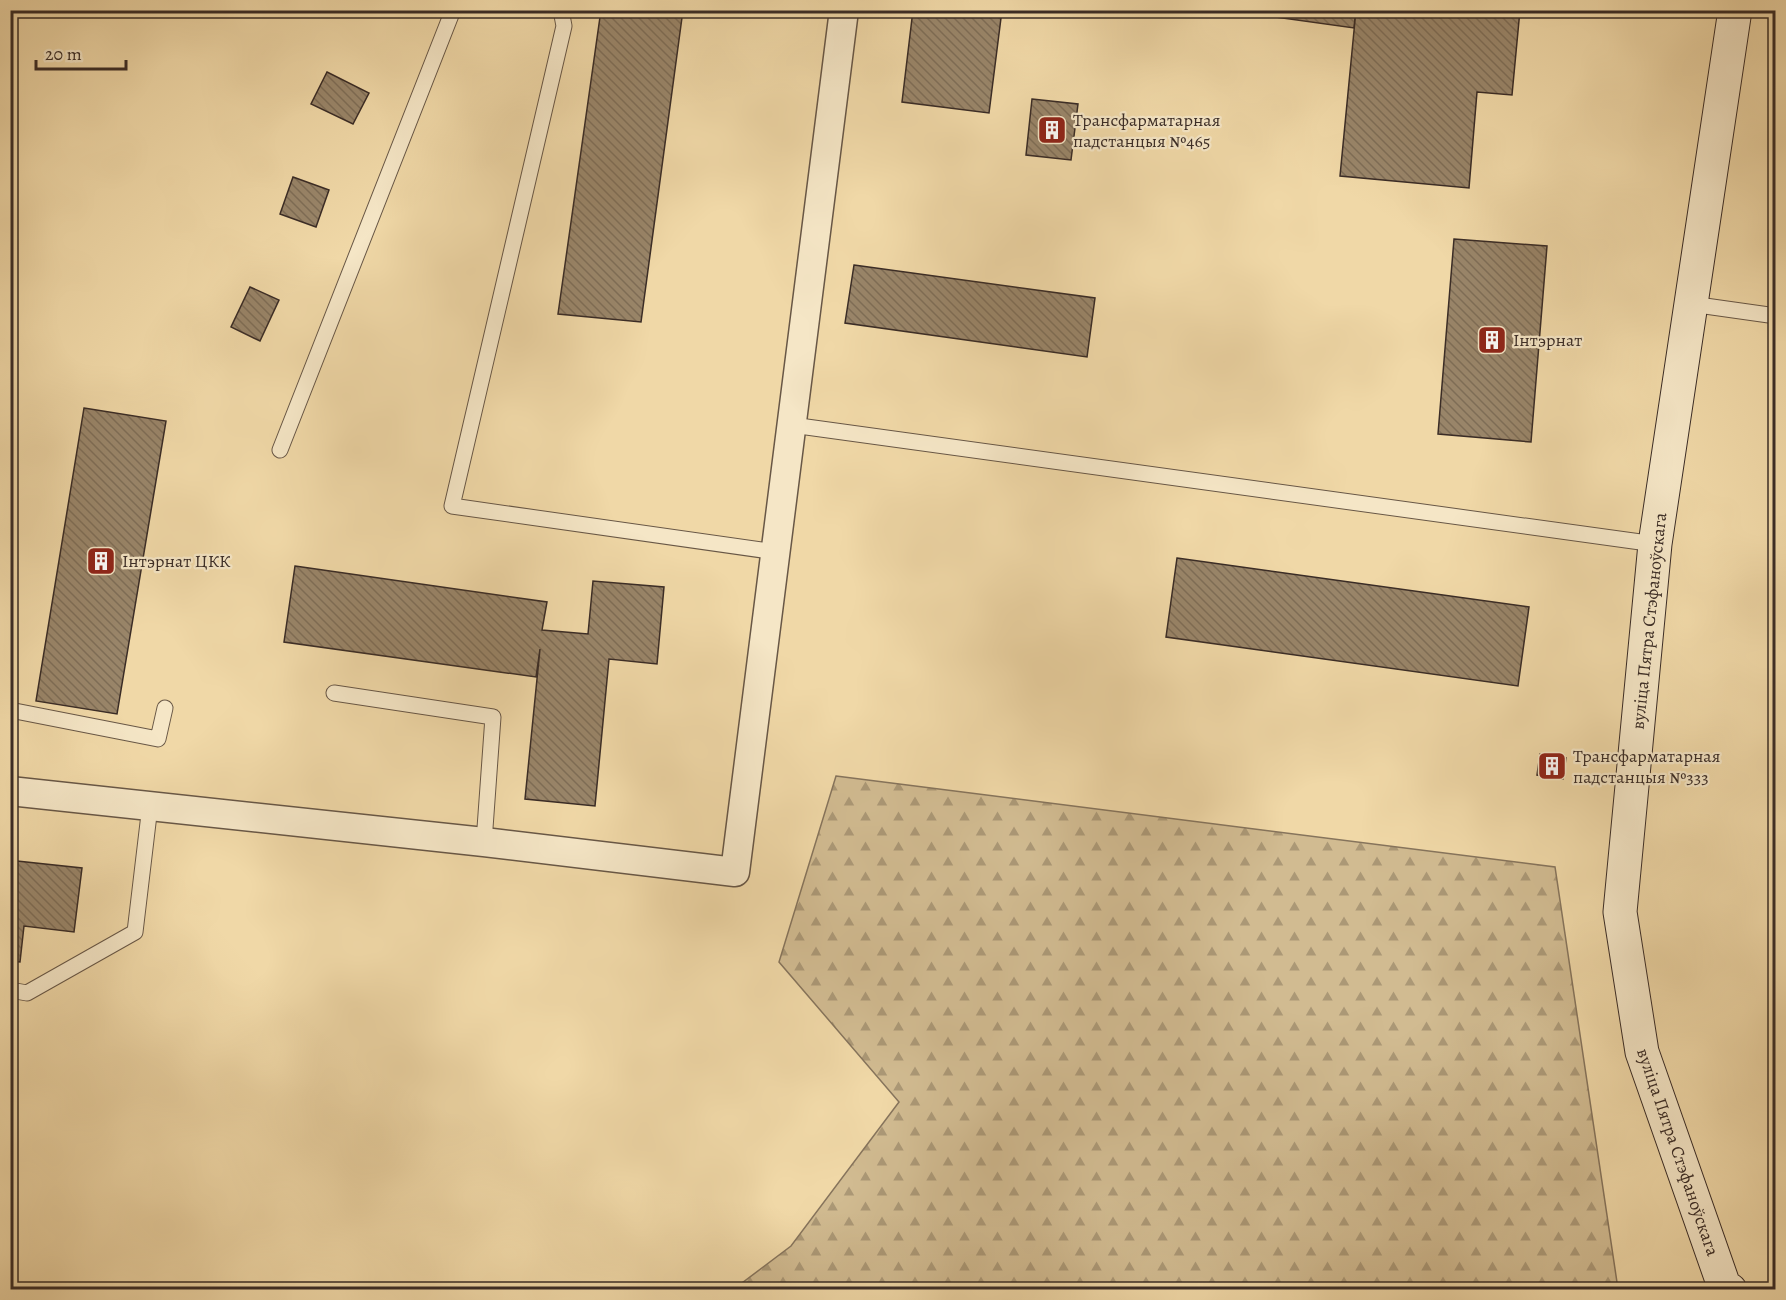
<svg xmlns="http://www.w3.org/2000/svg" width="1786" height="1300" font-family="Alegreya,serif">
<defs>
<pattern id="forest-firs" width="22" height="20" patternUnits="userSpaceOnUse" patternTransform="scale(1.5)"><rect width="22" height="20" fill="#d1bb91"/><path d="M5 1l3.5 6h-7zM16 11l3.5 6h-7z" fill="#ab9876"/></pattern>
<pattern id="building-back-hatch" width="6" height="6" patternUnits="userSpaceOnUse" patternTransform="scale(1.5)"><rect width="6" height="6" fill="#998569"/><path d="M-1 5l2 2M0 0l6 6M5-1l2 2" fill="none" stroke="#7e6d56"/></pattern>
</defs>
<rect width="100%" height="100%" fill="#f0d8a7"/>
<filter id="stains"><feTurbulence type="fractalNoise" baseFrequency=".00333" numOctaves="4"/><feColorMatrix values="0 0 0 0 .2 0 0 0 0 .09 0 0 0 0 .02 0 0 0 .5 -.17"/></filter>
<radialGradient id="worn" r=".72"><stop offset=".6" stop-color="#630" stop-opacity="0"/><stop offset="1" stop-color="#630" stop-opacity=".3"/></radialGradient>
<polygon fill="url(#forest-firs)" stroke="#86745c" stroke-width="1.5" points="836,776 1555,867 1618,1289 734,1289 791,1246 899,1102 779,962"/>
<g fill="url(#building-back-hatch)" stroke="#3a2c26" stroke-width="1.5">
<polygon points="601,10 683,10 641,322 558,314"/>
<polygon points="913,10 1002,10 989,113 902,102"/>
<polygon points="1226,10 1356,10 1354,28"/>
<polygon points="1356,10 1520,10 1512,95 1477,92 1469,188 1340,176"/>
<polygon points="327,72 369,93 353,124 311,104"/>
<polygon points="1032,99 1078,104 1071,160 1026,155"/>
<polygon points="293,177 329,190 316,227 280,214"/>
<polygon points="1454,239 1547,246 1531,442 1438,434"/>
<polygon points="854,265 1095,298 1087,357 845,323"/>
<polygon points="250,287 279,300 260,341 231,327"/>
<polygon points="84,408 166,421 117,714 36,701"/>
<polygon points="1177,558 1529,607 1518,686 1166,637"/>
<polygon points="295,566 547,602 542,630 588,634 593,581 664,587 657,664 609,659 595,806 525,799 540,649 536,677 284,642"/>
<polygon points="1540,754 1566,758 1563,779 1537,775"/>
<polygon points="17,861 82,868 74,932 24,926 20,962 10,961 10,892 13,892"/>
</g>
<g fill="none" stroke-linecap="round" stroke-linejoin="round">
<g stroke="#685746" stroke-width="17">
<g id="lane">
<polyline points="561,10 564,26 452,506 776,552"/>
<polyline points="1691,304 1776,316"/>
<polyline points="792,425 1655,544"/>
<polyline points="280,450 453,10"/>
<polyline points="334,693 493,717 484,842"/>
<polyline points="10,710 158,739 165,708"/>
<polyline points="10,990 27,993 135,932 150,806"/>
</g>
</g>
<g stroke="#685746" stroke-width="31">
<polyline id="street" points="10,791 484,842 735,872 844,10"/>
</g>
<g stroke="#3a2c26" stroke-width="35">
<polyline id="secondary" points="1730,1290 1724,1286 1642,1052 1620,912 1655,544 1735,10"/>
</g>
<use href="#lane" stroke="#f5e6c6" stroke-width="15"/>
<use href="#street" stroke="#f5e6c6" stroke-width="28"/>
<use href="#secondary" stroke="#f5e6c6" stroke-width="33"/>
</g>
<defs>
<g id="building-square" transform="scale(1.5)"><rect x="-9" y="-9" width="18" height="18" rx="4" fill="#8f2418" stroke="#f5e6c6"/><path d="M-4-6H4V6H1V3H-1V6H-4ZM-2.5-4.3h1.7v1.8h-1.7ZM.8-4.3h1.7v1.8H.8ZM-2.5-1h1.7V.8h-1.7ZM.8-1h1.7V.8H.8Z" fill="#fff"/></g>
</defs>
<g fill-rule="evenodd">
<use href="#building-square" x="1052" y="130"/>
<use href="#building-square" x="1492" y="340"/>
<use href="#building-square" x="101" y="561"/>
<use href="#building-square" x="1552" y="766"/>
</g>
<g text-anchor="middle" stroke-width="4.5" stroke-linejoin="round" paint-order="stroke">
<g font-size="18" fill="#3a2c26" stroke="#f5e6c6" text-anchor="start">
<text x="1073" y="126">Трансфарматарная<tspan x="1073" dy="21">падстанцыя №465</tspan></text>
<text x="1513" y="346">Інтэрнат</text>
<text x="122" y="567">Інтэрнат ЦКК</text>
<text x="1573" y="762">Трансфарматарная<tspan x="1573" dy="21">падстанцыя №333</tspan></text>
</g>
<g font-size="18" fill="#3a2c26" stroke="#f5e6c6">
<text transform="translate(1649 621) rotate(-84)" y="6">вуліца Пятра Стэфаноўскага</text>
<text transform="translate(1678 1152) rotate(71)" y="6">вуліца Пятра Стэфаноўскага</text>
</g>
</g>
<rect width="1786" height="1300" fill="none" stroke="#f0d8a7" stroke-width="36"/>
<rect x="12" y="12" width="1762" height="1276" fill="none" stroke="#3a2c26" stroke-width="3"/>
<rect x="18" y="18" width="1750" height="1264" fill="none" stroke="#3a2c26" stroke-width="1.5"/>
<path d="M36 60v9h90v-9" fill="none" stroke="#3a2c26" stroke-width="3"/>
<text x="45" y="60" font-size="18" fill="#3a2c26" stroke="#f5e6c6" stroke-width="4.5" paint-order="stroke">20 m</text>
<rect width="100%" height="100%" filter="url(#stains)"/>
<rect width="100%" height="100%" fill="url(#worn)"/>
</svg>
